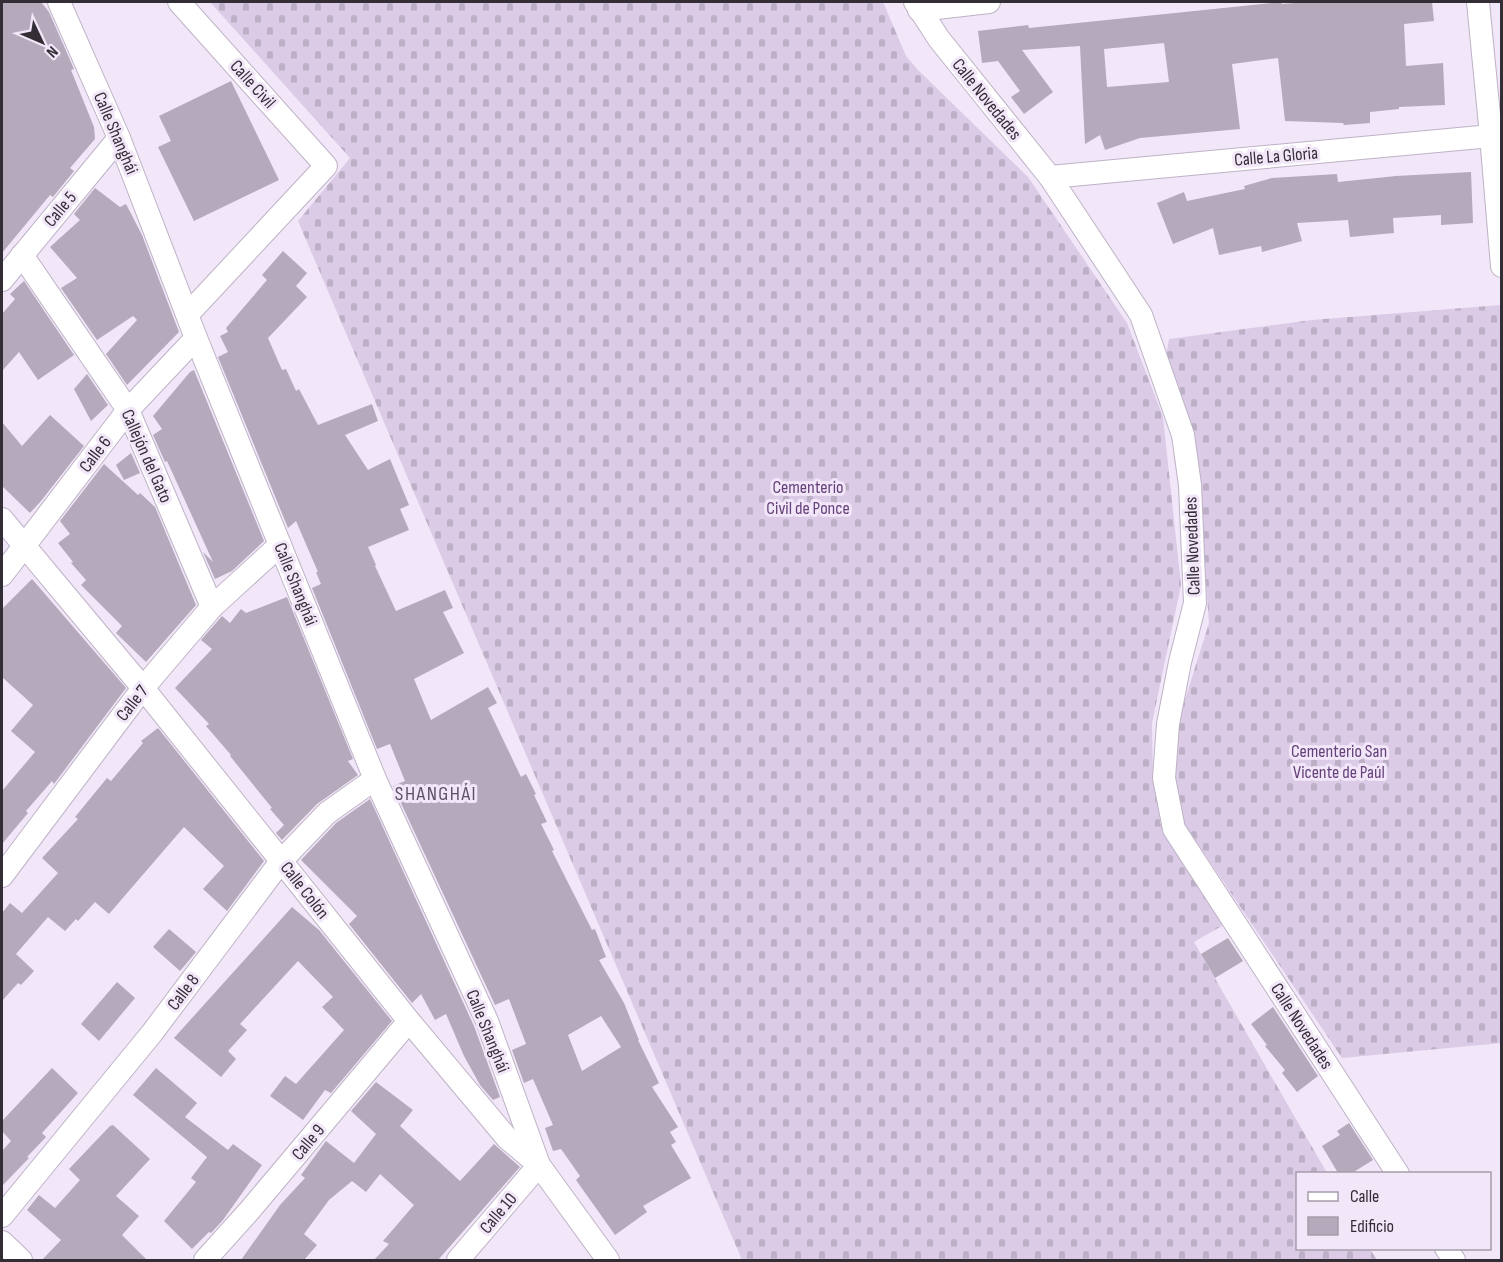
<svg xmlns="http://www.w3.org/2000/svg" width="1503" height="1262" font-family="'Sofia Sans Condensed',sans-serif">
<defs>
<pattern id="cemetery-stones" width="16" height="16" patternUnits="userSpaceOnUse" patternTransform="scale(1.5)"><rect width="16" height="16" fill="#dbcbe6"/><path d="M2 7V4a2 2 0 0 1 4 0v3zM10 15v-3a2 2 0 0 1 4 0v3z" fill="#bcafc6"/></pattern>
</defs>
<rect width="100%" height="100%" fill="#f2e6f9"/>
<g fill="url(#cemetery-stones)">
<polygon points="210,2 883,2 906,56 918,70 1028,177 1127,323 1163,417 1181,585 1152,723 1153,780 1161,826 1227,923 1194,942 1327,1173 1298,1174 1298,1248 1370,1249 1377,1260 742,1260 298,221 350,158"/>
<polygon points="1501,305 1501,1043 1342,1058 1179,816 1176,782 1177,725 1209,623 1195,435 1166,356 1169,339 1312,320"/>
</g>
<g fill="#b5a9bc" fill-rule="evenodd">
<polygon points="2,2 41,2 49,12 74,69 71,70 94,127 95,139 70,168 74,171 53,197 50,195 2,253"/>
<path d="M1281 2 1282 4 1308 2H1432L1434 21 1404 24 1406 66 1443 63 1445 105 1399 107V109L1370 112V123L1344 125 1343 123 1285 121 1278 58 1232 64 1240 129 1140 138 1105 150 1100 135 1085 144 1080 46 1022 50 1053 92 1024 114 1011 97 1020 91 998 61 982 63 978 31 1028 25 1029 28ZM1164 43 1169 82 1107 87 1104 49Z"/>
<polygon points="231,81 279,180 194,221 158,147 171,141 159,116"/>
<polygon points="1471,172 1473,223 1441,225 1441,215 1393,218 1394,233 1350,237 1348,220 1297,223 1302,241 1262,252 1261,246 1219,255 1213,228 1173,244 1157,203 1184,192 1187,201 1245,189 1244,186 1272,178 1337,174 1338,182 1396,176"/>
<polygon points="95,188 120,207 126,204 142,235 179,332 127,385 106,354 137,320 133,316 97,340 61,288 77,278 50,247 80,220 74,214"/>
<path d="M283 251 307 273 296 286 307 297 268 338 282 370 286 369 296 391 299 389 318 425 372 404 378 421 345 435 368 470 390 459 409 505 400 509 409 530 368 547 376 565 375 566 396 611 445 590 453 608 443 612 464 653 414 679 431 720 488 687 497 703 488 708 521 777 526 774 536 794 534 795 547 822 541 824 554 850 552 851 592 930 595 929 606 957 599 960 624 1003 639 1040H638L659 1083 652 1087 678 1127 670 1132 676 1142 671 1145 691 1178 643 1206 647 1212 615 1235 576 1180 580 1176 561 1149 553 1151 545 1128 553 1125 533 1079 524 1083 512 1050 526 1044 509 999 495 1005 393 786 405 781 390 744 377 749 312 588 321 584 316 572H318L296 521 288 528 218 357 228 352 220 336 228 332 226 328 267 280 262 275ZM601 1016 621 1047 582 1071 568 1035Z"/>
<polygon points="24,281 74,355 38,380 19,352 2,371 2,314 15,299 10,294"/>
<polygon points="194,370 264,541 232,571 215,579 203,552 213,562 167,461 165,462 153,435 162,429 153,416 190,372"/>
<polygon points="87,374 108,405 91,421 74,389"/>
<polygon points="50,415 84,446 41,501 30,513 2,486 2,422 22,446"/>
<polygon points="131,453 140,473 124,480 116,465"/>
<polygon points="104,464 138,495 140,493 155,507 196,605 146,662 116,633 122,626 81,585 86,580 71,563 73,562 58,543 70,534 60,521"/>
<polygon points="32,579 126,688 54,784 52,781 26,811 28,813 2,844 2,791 35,752 11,731 33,705 2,677 2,609"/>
<polygon points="287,597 353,759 348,761 358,775 317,804 282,840 276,833 284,825 270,809 272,808 230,756 231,755 206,726 209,724 175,688 212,649 201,640 222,616 230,623 241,609 246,613"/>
<polygon points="158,728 264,861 227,911 203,889 224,866 184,827 109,914 95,902 78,921 76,919 65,931 48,917 16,954 34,971 21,985 18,983 2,1001 2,913 10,903 22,913 58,873 42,858 78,819 75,817 107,778 111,781 143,743 141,741"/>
<polygon points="370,799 474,1026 500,1097 493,1100 480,1085 464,1056 446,1014 435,1020 421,994 412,1003 349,924 357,916 301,860 336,823"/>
<polygon points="292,907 319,930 392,1021 331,1093 325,1090 303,1120 270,1096 285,1076 296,1084 344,1030 322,1007 333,997 298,961 240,1024 247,1030 228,1051 236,1059 221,1077 174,1038"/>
<polygon points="169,929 196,952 180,971 153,947"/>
<polygon points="1228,938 1243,961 1215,978 1201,954"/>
<polygon points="117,982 135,998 99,1041 81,1024"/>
<polygon points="1273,1007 1318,1076 1297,1092 1282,1073 1285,1070 1265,1046 1267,1045 1251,1024"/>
<polygon points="52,1068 78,1093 42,1133 46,1137 27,1157 29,1158 2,1186 2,1151 11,1141 2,1131 2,1121"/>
<polygon points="156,1068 197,1103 185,1117 228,1150 233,1144 262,1165 223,1220 211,1233 209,1232 192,1249 164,1221 196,1182 191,1178 207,1157 133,1095"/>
<polygon points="376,1082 413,1110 400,1126 460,1181 494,1144 520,1167 438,1260 374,1260 389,1244 383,1241 414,1205 380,1174 366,1192 352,1181 329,1200 304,1234 317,1245 304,1260 241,1260 280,1205 305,1178 301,1175 326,1141 354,1163 376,1134 351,1111"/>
<polygon points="1349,1123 1373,1160 1352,1173 1338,1173 1322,1146 1340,1135 1337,1131"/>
<polygon points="113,1125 150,1159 116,1196 139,1216 122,1235 147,1260 42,1260 61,1240 27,1210 39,1195 55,1208 80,1180 69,1169 110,1126"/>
</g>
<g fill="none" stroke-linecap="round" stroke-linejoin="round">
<g stroke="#beb3c6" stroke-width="24">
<g id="street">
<polyline points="59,2 119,138 196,338 375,779 487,1021 539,1165 458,1260"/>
<polyline points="179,2 326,166 188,314"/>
<polyline points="915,2 939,39 1050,177 1141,315 1183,435 1190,485 1195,603 1180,662 1168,724 1164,778 1174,829 1398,1174"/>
<polyline points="1478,2 1491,136 1502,266"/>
<polyline points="919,10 989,2"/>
<polyline points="1050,177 1502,135"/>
<polyline points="22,255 128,410 212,607"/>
<polyline points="2,280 119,138"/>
<polyline points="2,519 143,688 409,1021 507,1138 539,1165 608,1260"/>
<polyline points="2,575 128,410 196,338"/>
<polyline points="2,876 143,688 212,607 280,545"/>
<polyline points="2,1216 152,1033 282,860 327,813 375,779"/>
<polyline points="2,1242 21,1260"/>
<polyline points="1446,1248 1454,1260"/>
<polyline points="205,1260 250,1210 409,1021"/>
</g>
</g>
<use href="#street" stroke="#fff" stroke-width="22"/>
</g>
<g text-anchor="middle" stroke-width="6" stroke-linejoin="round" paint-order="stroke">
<g font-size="18" fill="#332e36" stroke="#f2e6f9">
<text transform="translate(253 84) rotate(48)" y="6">Calle Civil</text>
<text transform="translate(987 99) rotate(51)" y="6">Calle Novedades</text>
<text transform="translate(116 133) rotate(67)" y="6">Calle Shanghái</text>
<text transform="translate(1276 156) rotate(-5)" y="6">Calle La Gloria</text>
<text transform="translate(60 209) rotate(-50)" y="6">Calle 5</text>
<text transform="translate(95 454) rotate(-53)" y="6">Calle 6</text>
<text transform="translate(147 456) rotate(66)" y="6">Callejón del Gato</text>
<text transform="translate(1192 546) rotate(-92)" y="6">Calle Novedades</text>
<text transform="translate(296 584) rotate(68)" y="6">Calle Shanghái</text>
<text transform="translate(132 703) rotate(-52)" y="6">Calle 7</text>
<text transform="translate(305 890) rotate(52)" y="6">Calle Colón</text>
<text transform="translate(183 992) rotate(-53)" y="6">Calle 8</text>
<text transform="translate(1302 1026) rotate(57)" y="6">Calle Novedades</text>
<text transform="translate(488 1031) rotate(68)" y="6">Calle Shanghái</text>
<text transform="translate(308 1142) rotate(-50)" y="6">Calle 9</text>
<text transform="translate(498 1213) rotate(-50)" y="6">Calle 10</text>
</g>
<g font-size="18" fill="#654179" stroke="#f2e6f9">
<text x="808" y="493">Cementerio<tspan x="808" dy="21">Civil de Ponce</tspan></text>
<text x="1339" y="757">Cementerio San<tspan x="1339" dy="21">Vicente de Paúl</tspan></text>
</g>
<g font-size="20" letter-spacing="1.5" fill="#5c5263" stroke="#f2e6f9">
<text x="436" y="800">SHANGHÁI</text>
</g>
</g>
<rect width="1503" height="1262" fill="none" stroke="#332e36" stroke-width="6"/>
<rect x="1296" y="1172" width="195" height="78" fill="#f2e6f9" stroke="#a69cab" stroke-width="1.5"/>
<rect x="1308" y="1192" width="30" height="9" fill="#ffffff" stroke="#a69cab" stroke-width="1.5"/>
<text x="1350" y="1202" font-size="18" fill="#332e36">Calle</text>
<rect x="1308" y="1217" width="30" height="18" fill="#b5a9bc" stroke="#a69cab" stroke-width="1.5"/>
<text x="1350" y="1232" font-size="18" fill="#332e36">Edificio</text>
<g transform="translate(42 42) rotate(134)" stroke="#f2e6f9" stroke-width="4.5" paint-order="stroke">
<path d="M0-4.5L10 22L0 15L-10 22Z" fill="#332e36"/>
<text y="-9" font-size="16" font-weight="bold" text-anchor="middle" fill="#332e36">N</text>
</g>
</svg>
